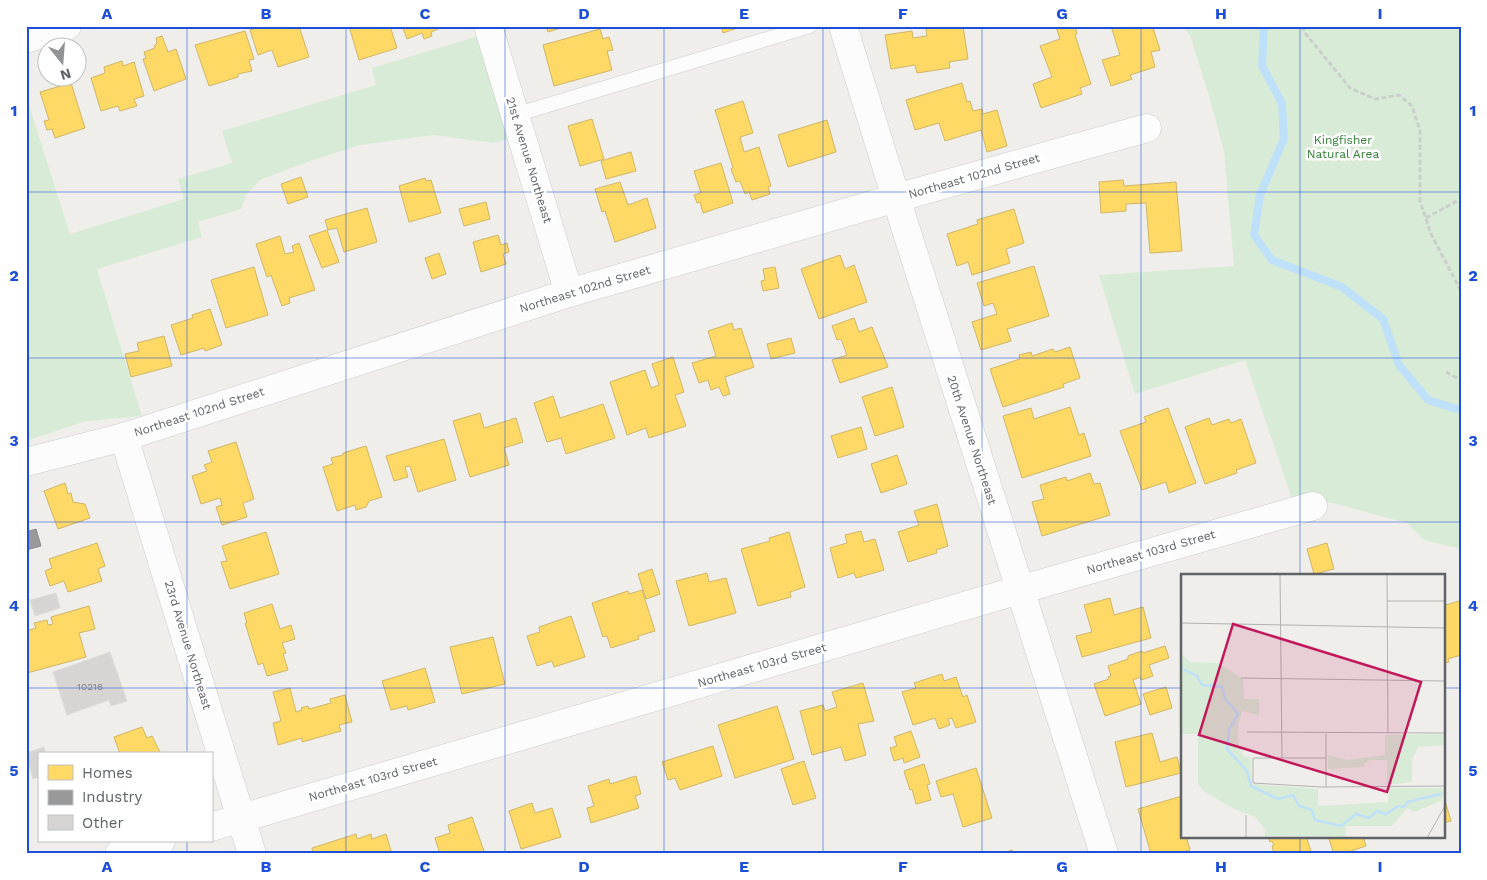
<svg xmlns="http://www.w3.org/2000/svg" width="1487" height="880" font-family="'Work Sans',sans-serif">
<rect width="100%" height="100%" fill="#efeeea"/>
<g fill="#d8ebd6">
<polygon points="1182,26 1461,26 1461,549 1424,540 1407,523 1384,517 1333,503 1313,501 1293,502 1245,360 1135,394 1099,275 1234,266 1224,151 1209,96 1190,35"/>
<polygon points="479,36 511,138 494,143 433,135 360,145 310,161 260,180 246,195 241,209 198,222 202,237 97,269 142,416 86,421 26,441 26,96 70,234 184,199 178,179 232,163 222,131 376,85 372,68"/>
</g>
<g fill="#ffd966" stroke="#cfb667">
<polygon points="262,26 299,26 309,57 278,67 272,50 258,55 250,30"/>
<polygon points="349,26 390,26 397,48 359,60"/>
<polygon points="402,26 445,26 431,32 432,36 424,39 422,33 407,39"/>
<polygon points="546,26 567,26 548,32"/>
<polygon points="721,26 743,26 723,33"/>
<polygon points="937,26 963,26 968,59 949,62 950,68 917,73 915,65 891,69 885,35 912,31 913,38 927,36 926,29"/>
<polygon points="1058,26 1075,26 1077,34 1075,35 1091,84 1080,88 1082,94 1041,108 1033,84 1052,77 1040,46 1060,39 1056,27"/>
<polygon points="1111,26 1159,26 1153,28 1160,50 1151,52 1155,67 1130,75 1132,79 1111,86 1102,60 1120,55"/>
<polygon points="600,29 603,39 609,37 613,50 607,51 612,70 554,86 543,45"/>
<polygon points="245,31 254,59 249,60 252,71 238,74 238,77 209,86 195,45"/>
<polygon points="162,36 168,52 176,49 186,79 154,91 143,59 146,58 144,52 155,48 154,46 157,43 156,38"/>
<polygon points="122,61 123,66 134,62 144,96 134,99 137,106 120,111 118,106 101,111 91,78 105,73 104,67"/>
<polygon points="71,83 85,128 55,138 52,129 47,130 44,121 49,120 40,92"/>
<polygon points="962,83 967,102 970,101 973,111 982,109 983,114 997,110 1007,146 987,152 981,130 945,141 939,123 915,130 906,100"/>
<polygon points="743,101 753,133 740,137 744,152 759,147 771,186 768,187 770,194 752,200 749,192 745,194 740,181 736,182 731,169 733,168 715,110"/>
<polygon points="592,119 604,159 580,166 568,126"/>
<polygon points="827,120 836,152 788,167 778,135"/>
<polygon points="631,152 636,171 606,179 601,161"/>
<polygon points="721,163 733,203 703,213 700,202 697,203 694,195 701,193 694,171"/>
<polygon points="301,177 308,197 288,204 281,184"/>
<polygon points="425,178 426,181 431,180 441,213 409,222 399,186"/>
<polygon points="1123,180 1124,186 1176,182 1182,251 1150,253 1146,203 1126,204 1126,211 1101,213 1099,182"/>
<polygon points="620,182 628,205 647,198 656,228 615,242 605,211 602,212 595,189"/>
<polygon points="486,202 490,219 464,226 459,209"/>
<polygon points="367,208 377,242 344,252 337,228 328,230 325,220"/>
<polygon points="1014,209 1024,243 1006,249 1010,263 972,275 968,262 957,266 947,234 978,224 977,220"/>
<polygon points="327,230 339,262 322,268 309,236"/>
<polygon points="498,235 501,245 507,243 509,252 503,254 506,264 481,272 473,242"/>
<polygon points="280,236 285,254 294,252 292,246 299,243 315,290 289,298 290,303 282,306 271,275 267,277 256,244"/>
<polygon points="439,253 446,274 432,279 425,258"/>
<polygon points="840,255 845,269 854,265 867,302 819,319 801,269"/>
<polygon points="1034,266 1049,316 1007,329 1011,341 981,350 972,322 997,314 993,303 984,306 977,283"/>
<polygon points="254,267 268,315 226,328 211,280"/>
<polygon points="775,267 779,288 763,291 761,281 765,280 763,269"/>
<polygon points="210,309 222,345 205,351 204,348 181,355 171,325 193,318 192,315"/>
<polygon points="854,318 859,332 872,327 888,367 840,383 832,360 847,355 841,339 837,340 832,326"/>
<polygon points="732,323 734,330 741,328 754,367 725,377 730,394 723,396 719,387 711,390 708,380 699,383 692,363 716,356 708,331"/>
<polygon points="164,336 172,366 131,377 125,354 139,351 137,343"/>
<polygon points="791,338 795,353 771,359 767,344"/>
<polygon points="1070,347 1080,378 1063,384 1064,387 1003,407 990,369 1020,359 1019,355 1031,352 1032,356 1053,349 1055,352"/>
<polygon points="673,357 684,392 675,395 686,426 649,438 646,428 627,435 610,382 645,370 651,388 659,385 652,364"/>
<polygon points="892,387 904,427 875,436 862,397"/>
<polygon points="553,396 560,418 603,404 615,438 566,454 561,438 547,442 534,403"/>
<polygon points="1070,407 1079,435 1084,433 1091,456 1022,478 1003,416 1031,408 1034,419"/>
<polygon points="1168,408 1196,483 1169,493 1166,482 1142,490 1120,431 1146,422 1144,417"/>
<polygon points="480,413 484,428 516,418 523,442 504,448 509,465 470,477 453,421"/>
<polygon points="1209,418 1212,425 1229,419 1231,423 1241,419 1256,463 1236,470 1237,473 1205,484 1185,427"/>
<polygon points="861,427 867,449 838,458 831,436"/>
<polygon points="444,439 456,480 418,492 410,466 405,467 408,477 394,481 386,456"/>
<polygon points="236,442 254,499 243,503 247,517 222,525 216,507 222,505 220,498 201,504 192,476 207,471 204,465 212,462 208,451"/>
<polygon points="366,446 382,497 369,501 366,507 356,510 355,505 337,511 323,467 333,464 331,458 343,455 343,453"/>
<polygon points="897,455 907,484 881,493 871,464"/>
<polygon points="1090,473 1094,484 1100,483 1110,515 1042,536 1032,502 1044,499 1040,485 1066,477 1067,481"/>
<polygon points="65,483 68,494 71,493 73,502 85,504 90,518 58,529 44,491"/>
<polygon points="937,504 948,546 936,550 937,553 908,562 898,532 919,525 914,511"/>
<polygon points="861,531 864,542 875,539 884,570 856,578 854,573 838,578 830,548 847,543 845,535"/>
<polygon points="266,532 279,574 230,589 221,562 227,561 222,546"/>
<polygon points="789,532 805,587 790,592 791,597 758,606 741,549 770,541 769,538"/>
<polygon points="97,543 105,566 98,569 102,581 68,592 64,581 50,586 45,571 52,568 49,559"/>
<polygon points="1327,543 1334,569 1314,574 1307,549"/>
<polygon points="652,569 660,594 646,599 638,574"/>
<polygon points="707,573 709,582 726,578 736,613 689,626 676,581"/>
<polygon points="642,590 655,631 638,636 639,639 611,648 607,636 603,637 592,603 628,591 629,594"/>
<polygon points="1110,598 1114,615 1143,607 1151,638 1082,657 1076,636 1092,632 1084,605"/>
<polygon points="1459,601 1461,608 1461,655 1448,659 1449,662 1445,663 1443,659 1443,606"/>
<polygon points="272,604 280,629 291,625 295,639 282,643 286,653 283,654 288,670 267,676 263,663 258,665 245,623 247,623 244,613"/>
<polygon points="89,606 95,629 79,633 86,657 27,673 26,631 36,628 34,623 47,620 48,625 53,624 51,617"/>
<polygon points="571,616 585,657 554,667 552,661 537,666 527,636 540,632 539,627"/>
<polygon points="493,637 505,684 462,694 450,647"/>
<polygon points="1165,646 1169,658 1149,665 1153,676 1141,680 1140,677 1133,680 1141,704 1105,716 1094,684 1109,679 1108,677 1111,676 1108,666 1128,659 1128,656 1142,651 1143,653"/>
<polygon points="425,668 435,702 408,710 407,706 391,710 382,681"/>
<polygon points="942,674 944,681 956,677 963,697 967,695 976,722 956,728 952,718 948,719 950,725 939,729 935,718 913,725 902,692 916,688 914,683"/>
<polygon points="863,683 874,721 858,724 866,755 845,761 841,747 812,755 800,711 823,705 825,711 837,707 832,692"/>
<polygon points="1166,687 1172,708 1150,715 1143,694"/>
<polygon points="290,688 296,712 302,710 301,708 308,706 309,709 331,703 330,699 345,695 352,722 339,725 341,731 302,742 302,738 278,745 273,723 281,721 273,692"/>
<polygon points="777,706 794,759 735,778 718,725"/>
<polygon points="142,727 147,738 152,736 161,754 120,754 114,737"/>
<polygon points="911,731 920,757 904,763 903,758 894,761 890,748 897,746 894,737"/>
<polygon points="1152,733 1160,762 1177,757 1181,773 1126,787 1115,742"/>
<polygon points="713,746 722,776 680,790 675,778 668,780 662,762"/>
<polygon points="804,761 816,798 793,805 781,769"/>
<polygon points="924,764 930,784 927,785 931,800 916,804 912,789 910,790 904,771"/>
<polygon points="976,768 992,818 963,827 953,794 941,797 936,781"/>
<polygon points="636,776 641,794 635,796 639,808 591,823 587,808 594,806 588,786 609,779 610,784"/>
<polygon points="1443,794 1451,821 1443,823"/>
<polygon points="1182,796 1182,836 1186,836 1190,850 1176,854 1151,854 1138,809"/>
<polygon points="532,803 535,813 552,808 561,837 521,849 509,811"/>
<polygon points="472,817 485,854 440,854 435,838 450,833 448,825"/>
<polygon points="356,834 357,839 371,834 372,839 386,834 392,854 313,854 312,848"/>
<polygon points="1268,836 1306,836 1312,854 1274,854 1272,846 1274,845 1272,841 1270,842"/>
<polygon points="1328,836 1363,836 1366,846 1342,854 1334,854"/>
<polygon points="1012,850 1014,854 1001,854"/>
</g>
<polygon fill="#999" stroke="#88898a" points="36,529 41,546 26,550 26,532"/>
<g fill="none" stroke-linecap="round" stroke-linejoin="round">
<polyline stroke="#bfe0f9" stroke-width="8" points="1264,26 1262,66 1282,103 1284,139 1260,195 1254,235 1272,260 1342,287 1383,319 1399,365 1428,400 1457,409 1461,408"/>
</g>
<g fill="#d6d5d3" stroke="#deddd9">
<polygon points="56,593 60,608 35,616 30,600"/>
<polygon points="110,652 127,701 111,706 109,700 67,715 53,672"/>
<polygon points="44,747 46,754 39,754 39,777 33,779 26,753"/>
</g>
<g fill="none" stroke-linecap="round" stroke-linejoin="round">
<g stroke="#cbcccc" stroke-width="15">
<polyline id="lane" points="515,115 810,26"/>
</g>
<g stroke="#cbcccc" stroke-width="29">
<g id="street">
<polyline points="488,26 569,293"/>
<polyline points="843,26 896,198 1104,854"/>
<polyline points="26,39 67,26"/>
<polyline points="124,437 252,854"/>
<polyline points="26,462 124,437 569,293 896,198 1147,128"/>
<polyline points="211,827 1019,590 1313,506"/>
<polyline points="119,854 161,841"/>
</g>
</g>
<g stroke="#cacfcc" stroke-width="3" stroke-dasharray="5 2.5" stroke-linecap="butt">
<polyline points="1302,26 1305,33 1350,88 1375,99 1399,95 1412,106 1420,130 1420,201 1431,234 1461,291"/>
<polyline points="1426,218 1457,201 1461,203"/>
<polyline points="1446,372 1461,380"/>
</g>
<use href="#lane" stroke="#fdfcfc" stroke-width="14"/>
<use href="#street" stroke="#fdfcfc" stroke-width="28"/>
</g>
<path fill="none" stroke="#1d4ed8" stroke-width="1" stroke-opacity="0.55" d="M187 26V754M346 26V854M505 26V854M664 26V854M823 26V854M982 26V854M1141 26V854M1300 26V575M26 192H1461M26 358H1461M26 522H1461M26 688H1182M1443 688H1461M1300 836V854M187 841V854"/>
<g text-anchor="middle" stroke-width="5" stroke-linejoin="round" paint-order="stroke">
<g font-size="10" fill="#7e8184">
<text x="90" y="690">10216</text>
</g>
<g font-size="12" fill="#348238" stroke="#fff">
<text x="1343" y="144">Kingfisher<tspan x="1343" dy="14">Natural Area</tspan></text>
</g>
<g font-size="12" fill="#5f6368" stroke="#fff">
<text transform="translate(529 160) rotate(73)" y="4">21st Avenue Northeast</text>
<text transform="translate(974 176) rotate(-16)" y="4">Northeast 102nd Street</text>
<text transform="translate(585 289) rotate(-17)" y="4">Northeast 102nd Street</text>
<text transform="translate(199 412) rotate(-18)" y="4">Northeast 102nd Street</text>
<text transform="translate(972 440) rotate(72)" y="4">20th Avenue Northeast</text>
<text transform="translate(1151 552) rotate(-16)" y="4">Northeast 103rd Street</text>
<text transform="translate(188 645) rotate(73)" y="4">23rd Avenue Northeast</text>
<text transform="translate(762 665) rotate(-16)" y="4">Northeast 103rd Street</text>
<text transform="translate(373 779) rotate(-16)" y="4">Northeast 103rd Street</text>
</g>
</g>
<g transform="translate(1181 574)">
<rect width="264" height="264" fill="#efeeea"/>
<path d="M0 79 9 88 36 89 47 95 62 105 63 125H78V141L61 137 57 152V168L62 181 70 184 71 210 137 215V232L207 228 208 214H260L264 217 260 227 233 238 226 234 211 252H165V263L84 262V255L74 243 51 234 21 216 17 209V160H0ZM264 160V171L237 173 231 186V208L206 211V186H191L183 189V193L147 195V181L166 186 204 181V161Z" fill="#d8ebd6"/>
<path fill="none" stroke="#bfe0f9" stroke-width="2.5" d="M0 94 16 102 21 111 41 113 44 125 55 137 57 140 48 156 46 175 66 197 70 212 97 225 112 221 118 232 131 236 134 246 160 252 175 240 188 244 196 237 205 240 217 232 223 233 226 228 260 220"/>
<path fill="none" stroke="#b1b2b2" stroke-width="1" d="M60 0H77M99 0 101 184M206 1 207 159M206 27H264M0 49 264 54M60 104 264 107M66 158 264 159M145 184H72V209L140 213 264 212M145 213V160M65 241V264M246 264 264 232"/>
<path fill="#c2185b" fill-opacity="0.15" stroke="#c2185b" stroke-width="2.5" d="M52 50 240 108 206 218 18 161Z"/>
<rect width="264" height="264" fill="none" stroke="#5f6368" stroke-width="2.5"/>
</g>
<rect width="1487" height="880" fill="none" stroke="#ffffff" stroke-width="55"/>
<rect x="38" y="752" width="175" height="90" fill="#ffffff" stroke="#bfc1c3"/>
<rect x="48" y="765" width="25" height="15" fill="#ffd966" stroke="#bfc1c3"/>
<text x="82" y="778" font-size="15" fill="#5f6368">Homes</text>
<rect x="48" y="790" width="25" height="15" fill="#999999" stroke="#bfc1c3"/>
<text x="82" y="802" font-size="15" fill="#5f6368">Industry</text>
<rect x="48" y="815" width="25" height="15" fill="#d6d5d3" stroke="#bfc1c3"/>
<text x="82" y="828" font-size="15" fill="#5f6368">Other</text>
<g transform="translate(62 62) rotate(163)"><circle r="24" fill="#ffffff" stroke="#bfc1c3"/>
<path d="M0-4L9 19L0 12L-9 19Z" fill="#919496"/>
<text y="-8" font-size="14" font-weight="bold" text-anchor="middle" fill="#5f6368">N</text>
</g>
<rect x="28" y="28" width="1432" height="824" fill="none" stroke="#1d4ed8" stroke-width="2"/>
<g font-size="16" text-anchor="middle" font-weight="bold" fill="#1d4ed8">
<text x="107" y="19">A</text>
<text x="266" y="19">B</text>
<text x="425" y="19">C</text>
<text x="584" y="19">D</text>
<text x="744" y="19">E</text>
<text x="903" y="19">F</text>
<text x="1062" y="19">G</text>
<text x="1221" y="19">H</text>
<text x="1380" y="19">I</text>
<text x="14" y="116">1</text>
<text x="1473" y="116">1</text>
<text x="14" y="281">2</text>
<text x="1473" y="281">2</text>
<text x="14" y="446">3</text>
<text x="1473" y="446">3</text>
<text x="14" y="611">4</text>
<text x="1473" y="611">4</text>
<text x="14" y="776">5</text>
<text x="1473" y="776">5</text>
<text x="107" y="872">A</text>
<text x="266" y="872">B</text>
<text x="425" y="872">C</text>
<text x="584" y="872">D</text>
<text x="744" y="872">E</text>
<text x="903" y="872">F</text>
<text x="1062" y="872">G</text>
<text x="1221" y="872">H</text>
<text x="1380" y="872">I</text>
</g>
</svg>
